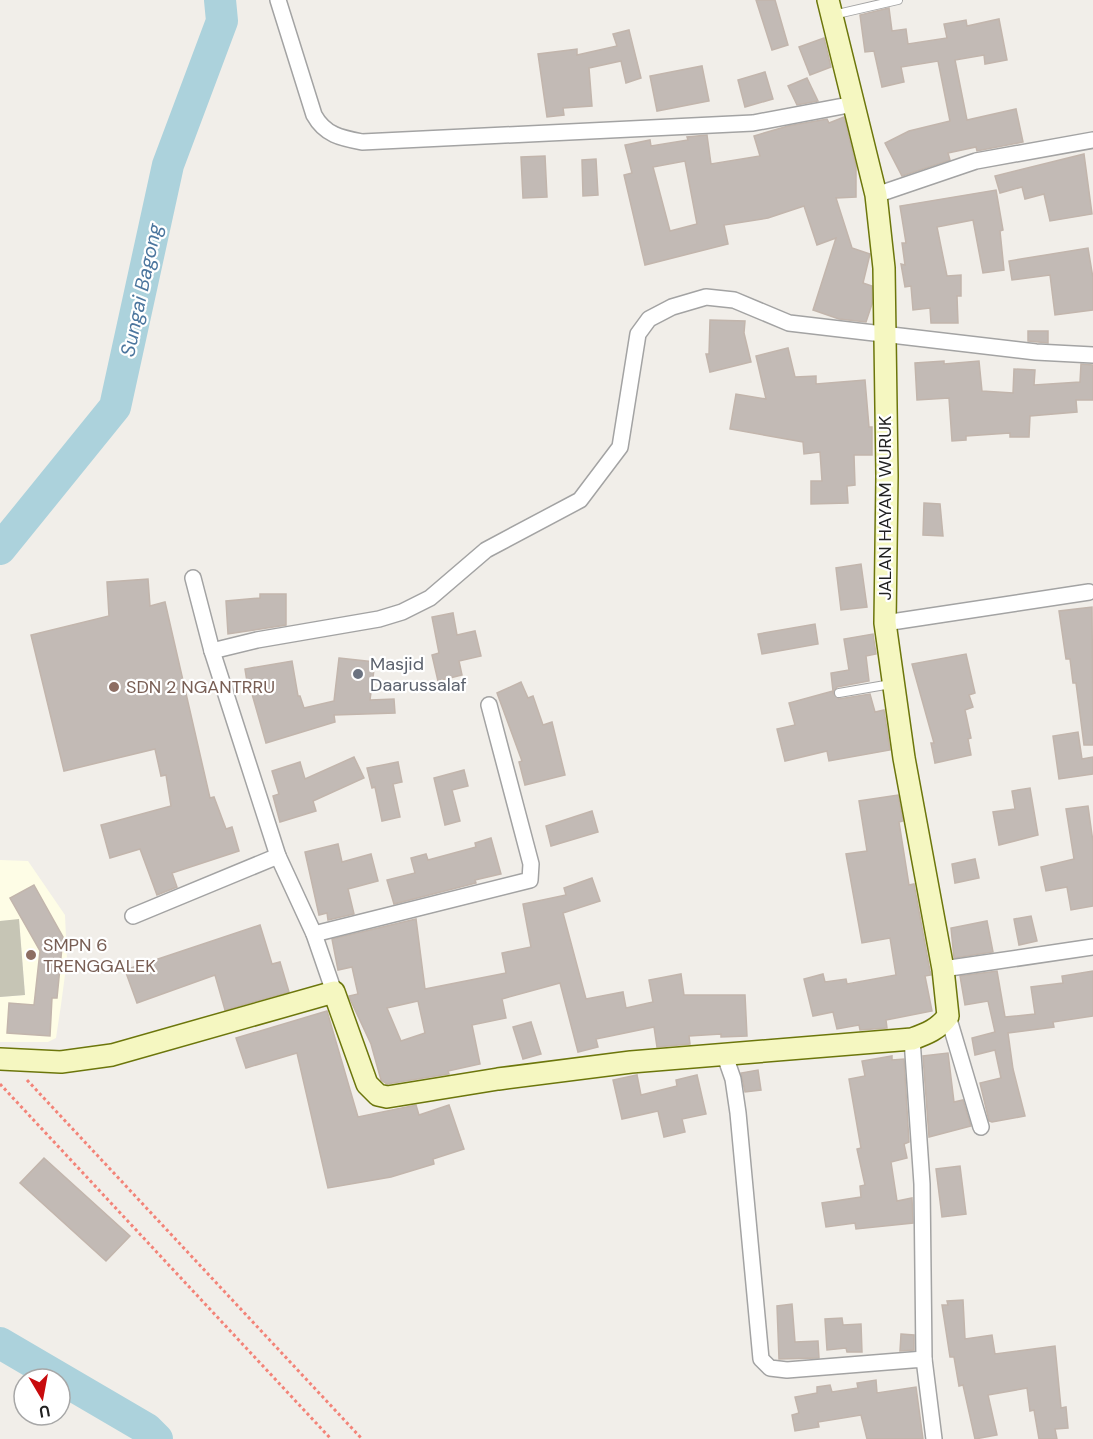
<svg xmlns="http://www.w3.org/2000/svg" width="1093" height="1439" font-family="'DM Sans',sans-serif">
<rect width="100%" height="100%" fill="#f1eee9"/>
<path fill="#fefde6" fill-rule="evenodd" d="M0 860 28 861 65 915 67 960 61 1005 56 1038 48 1042H0V997L25 995 19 920 0 921ZM34 885 63 937 57 998 35 996 40 950 10 899ZM9 1004 52 1006 50 1035Z"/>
<polygon fill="#c6c5b5" points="19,919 25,995 0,997 0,921"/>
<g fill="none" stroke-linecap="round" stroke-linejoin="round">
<g stroke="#acd2dc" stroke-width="32">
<polyline points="0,549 115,407 168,165 222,21 220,0"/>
<polyline points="0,1343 147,1429 157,1439"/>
</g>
</g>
<g fill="#c2bab5" stroke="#c2b5ac" stroke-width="1.5" fill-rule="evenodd">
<polygon points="756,0 775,0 788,45 772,50"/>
<polygon points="889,8 892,31 906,29 908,44 947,38 944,24 966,20 967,26 999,19 1007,60 985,64 984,55 955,60 967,120 1016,109 1023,142 977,151 976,147 948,153 950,160 902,176 885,143 909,131 950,121 938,61 901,67 904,82 882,87 874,51 865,52 860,15"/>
<polygon points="629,30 641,78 626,83 621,61 589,68 592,106 563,108 564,115 547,117 538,54 577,49 577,55 617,46 613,34"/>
<polygon points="824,38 831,67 810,75 799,47"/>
<polygon points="702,66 709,101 657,111 650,76"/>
<polygon points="765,72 773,99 745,107 738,80"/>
<polygon points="807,78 818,101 797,105 788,86"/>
<path d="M844 117 856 166V197L836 198 852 248 870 254 863 283 872 286V304L866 322 839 319 813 310 836 238 817 245 804 206 768 218 724 225 728 244 645 265 624 175 632 173 625 145 650 140 651 146 688 140 687 137 707 135 711 164 760 156 754 136 788 126 827 119 829 123ZM685 161 697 224 670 231 653 167Z"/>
<polygon points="1084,154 1092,214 1050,221 1044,194 1025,199 1022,187 1000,193 995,176"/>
<polygon points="545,156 547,197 523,198 521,157"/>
<polygon points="596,159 598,195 583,196 582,160"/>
<polygon points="996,190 1003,230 1000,231 1004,270 983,273 973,220 937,227 947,276 961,275 961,296 957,296 958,323 931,323 930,308 913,310 911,286 905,287 901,264 905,265 902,243 906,243 900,206"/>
<polygon points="1088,248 1093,278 1093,310 1055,315 1050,275 1012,280 1009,261"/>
<polygon points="710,320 745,321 744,333 751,362 710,372 706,354 709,354"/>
<polygon points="1028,331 1048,331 1048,343 1028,341"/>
<polygon points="788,348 795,377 816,376 816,384 865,380 869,427 872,427 872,455 854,455 855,485 847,486 848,503 811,504 811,481 822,481 820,452 804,454 803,442 730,429 736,394 766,399 756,356"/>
<polygon points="944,361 944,364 979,361 982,391 1013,393 1014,369 1035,370 1034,385 1080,382 1081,364 1093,365 1093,400 1076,400 1077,412 1030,416 1029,437 1010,437 1010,433 966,436 966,440 952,441 949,398 917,400 915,363"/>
<polygon points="924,503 940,504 943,536 923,535"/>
<polygon points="861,564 867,607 841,610 836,568"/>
<polygon points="148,579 150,606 165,602 210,798 214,797 226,829 232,827 239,851 172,873 177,887 157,895 140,849 110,858 101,825 171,806 166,775 161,776 155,749 64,771 31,635 109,616 107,582"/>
<polygon points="260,594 286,594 286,625 228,634 226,601 260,598"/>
<polygon points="1092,607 1093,745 1084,745 1076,683 1073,683 1070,659 1066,659 1059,611"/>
<polygon points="453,613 457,635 475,631 481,656 459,661 462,675 438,681 432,655 439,653 432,617"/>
<polygon points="815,624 818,644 762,654 758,634"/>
<polygon points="873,634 876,654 866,656 869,681 837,687 833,693 839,699 870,694 875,712 884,710 890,750 829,761 827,751 785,761 777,729 795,725 789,703 833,691 831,673 849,670 844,639"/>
<polygon points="966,654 975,693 969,695 973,707 965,710 971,738 968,739 971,755 935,763 931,743 934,743 912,664"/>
<polygon points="339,658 375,662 370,700 394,699 395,713 334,715 335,722 266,743 252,694 249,694 245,669 292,661 298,696 300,696 304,708 334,701"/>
<polygon points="521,682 528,698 533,696 543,725 552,722 565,775 525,785 519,762 522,761 497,693"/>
<polygon points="1078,732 1082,759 1093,757 1093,774 1059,779 1053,736"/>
<polygon points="354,757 364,778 313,801 316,811 280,822 273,796 279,794 272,771 300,762 305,779"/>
<polygon points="398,762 402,782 393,784 400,817 382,821 375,787 372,788 367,768"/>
<polygon points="464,770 468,786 452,790 460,821 445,825 434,778"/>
<polygon points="1030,788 1038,835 999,845 993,812 1015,809 1012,791"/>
<polygon points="898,795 903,821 899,822 909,885 914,884 930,971 931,975 925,976 932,1011 886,1020 887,1028 860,1030 859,1025 837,1029 833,1012 813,1016 804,979 823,974 825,982 846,979 847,984 896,975 890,938 862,943 846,854 867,851 859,801"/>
<polygon points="1088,806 1093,842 1093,906 1071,910 1067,887 1046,891 1041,867 1074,859 1066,809"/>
<polygon points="592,811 598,832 551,846 546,826"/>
<polygon points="491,838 501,874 475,880 476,883 394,904 387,880 415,873 411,858 426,854 428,860 476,847 475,843"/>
<polygon points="338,844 342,862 371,854 378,881 348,889 354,914 328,920 327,913 319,915 305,852"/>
<polygon points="975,859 979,878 955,883 952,864"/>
<path d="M592 878 600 901 563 913 586 999 623 992 626 1008 653 1002 649 980 681 974 684 995H745L747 1036 721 1037V1034L689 1036 690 1044 657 1047 654 1027 596 1039 598 1047 578 1052 560 983 502 999 506 1018 472 1025 480 1064 448 1071 449 1074 387 1084 381 1080 371 1044 350 999 349 996 358 994 352 967 338 970 332 939 416 919 425 989 506 973 502 953 531 947 523 904 566 895 564 888ZM418 1001 425 1033 401 1041 387 1008Z"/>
<polygon points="34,885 63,937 57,998 52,998 50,1036 7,1033 9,1003 34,1005 40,951 10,898"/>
<polygon points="1031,916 1037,941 1019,945 1014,919"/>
<polygon points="987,921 993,952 954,958 951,928"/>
<polygon points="260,925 272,964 280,962 289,992 225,1010 215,975 137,1003 125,970"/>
<polygon points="997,971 1005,1017 1035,1014 1031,987 1063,983 1062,976 1093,971 1093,1016 1053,1022 1054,1027 1008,1033 1013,1069 1025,1116 992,1122 989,1121 980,1083 1001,1078 995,1050 975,1055 972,1038 995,1032 988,1001 965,1005 960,976"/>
<polygon points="327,1011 358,1117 416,1105 419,1115 449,1105 464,1149 433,1159 434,1164 391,1177 328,1188 297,1053 246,1068 236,1038"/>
<polygon points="531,1022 541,1054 523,1059 513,1027"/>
<polygon points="948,1053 954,1102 963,1100 971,1126 929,1137 923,1056"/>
<polygon points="892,1056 892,1060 904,1059 909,1142 904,1144 907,1158 891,1162 897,1201 912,1198 913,1223 856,1229 855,1223 826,1227 822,1203 861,1197 860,1186 865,1185 857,1149 861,1148 849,1079 865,1076 862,1061"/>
<polygon points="758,1070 761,1090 745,1092 741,1073"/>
<polygon points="637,1075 641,1095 677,1086 676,1080 697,1075 706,1114 682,1119 685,1132 664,1137 658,1111 622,1119 613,1080"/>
<polygon points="44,1158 130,1236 106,1261 20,1183"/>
<polygon points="960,1166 966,1214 942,1217 936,1169"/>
<polygon points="963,1300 965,1339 992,1335 995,1354 1055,1346 1061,1408 1066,1407 1068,1428 1055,1429 1057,1439 1039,1439 1034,1410 1030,1411 1027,1388 988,1395 997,1435 975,1439 963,1385 959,1386 954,1357 950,1357 942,1305 948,1305 947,1301"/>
<polygon points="792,1304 795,1342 818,1341 819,1358 779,1359 777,1306"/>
<polygon points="842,1318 843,1325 861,1324 862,1352 847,1352 846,1348 827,1350 825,1319"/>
<polygon points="901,1334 914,1335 914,1350 900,1351"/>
<polygon points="876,1380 877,1393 916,1387 923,1439 867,1439 861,1415 818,1422 819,1427 795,1431 792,1415 799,1413 795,1397 817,1393 817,1387 830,1385 832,1392 858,1388 857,1383"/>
</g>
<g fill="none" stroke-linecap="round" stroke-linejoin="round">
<g stroke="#a3a3a3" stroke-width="10">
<g id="lane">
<polyline points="833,15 898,0"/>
<polyline points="839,693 891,684"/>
</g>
</g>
<g stroke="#a3a3a3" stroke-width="18">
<g id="street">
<path d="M278 0 314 115C325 135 341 138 362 142L753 123 854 104"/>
<polyline points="876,195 976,161 1093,140"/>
<polyline points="193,578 212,651 278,856 314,934 334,992"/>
<polyline points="885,623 1089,592"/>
<polyline points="212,651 257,640 379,619 402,612 430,598 486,550 580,500 620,447 638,334 649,319 672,307 706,297 734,300 789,323 1036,352 1093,355"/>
<polyline points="133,916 278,856"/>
<polyline points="314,934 530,880 531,864 489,705"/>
<polyline points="943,969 1093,947"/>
<polyline points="948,1016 981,1127"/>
<polyline points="912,1039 922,1184 924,1359"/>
<polyline points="725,1056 733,1079 738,1113 761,1359 770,1368 787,1370 924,1359 934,1439"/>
</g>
</g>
<g stroke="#6c760b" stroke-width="24">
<path id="secondary" d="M0 1059 61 1062 112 1055 334 992 367 1084 378 1095 387 1097 498 1079 631 1062 912 1039C926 1034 939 1029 948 1016L943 969 904 758 885 623 887 476 884 268 876 195 828 0"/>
</g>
<g stroke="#f38378" stroke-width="3" stroke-dasharray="3 3" stroke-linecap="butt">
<polyline points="27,1080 362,1439"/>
<polyline points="0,1084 331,1439"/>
</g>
<use href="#lane" stroke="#fff" stroke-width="8"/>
<use href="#street" stroke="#fff" stroke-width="15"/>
<use href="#secondary" stroke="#f5f7c1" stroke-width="21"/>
</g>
<circle fill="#6b7280" stroke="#fff" stroke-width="2" cx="358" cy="674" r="6"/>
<g fill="#8d6e63" stroke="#fff" stroke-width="2">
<circle cx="114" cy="687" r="6"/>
<circle cx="31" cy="955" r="6"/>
</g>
<g text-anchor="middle" stroke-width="4.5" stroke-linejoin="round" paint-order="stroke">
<g font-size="18" fill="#222" stroke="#fff">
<text transform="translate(885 508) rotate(-90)" y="6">JALAN HAYAM WURUK</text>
</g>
<g font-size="18" fill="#5b616d" stroke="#fff" text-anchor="start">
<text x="370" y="670">Masjid<tspan x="370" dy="21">Daarussalaf</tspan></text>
</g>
<g font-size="18" fill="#785e54" stroke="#fff" text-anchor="start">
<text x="126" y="693">SDN 2 NGANTRRU</text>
<text x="43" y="951">SMPN 6<tspan x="43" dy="21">TRENGGALEK</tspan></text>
</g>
<g font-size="20" font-style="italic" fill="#4c769e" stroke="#fff">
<text transform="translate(141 290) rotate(-78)" y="7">Sungai Bagong</text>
</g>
</g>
<g transform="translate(42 1397) rotate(170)"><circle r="28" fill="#ffffff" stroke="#a7a7a7" stroke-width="1.5"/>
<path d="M0-4.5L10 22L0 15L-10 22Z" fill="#c80b0d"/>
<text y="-9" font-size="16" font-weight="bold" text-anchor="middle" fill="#222222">U</text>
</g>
</svg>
